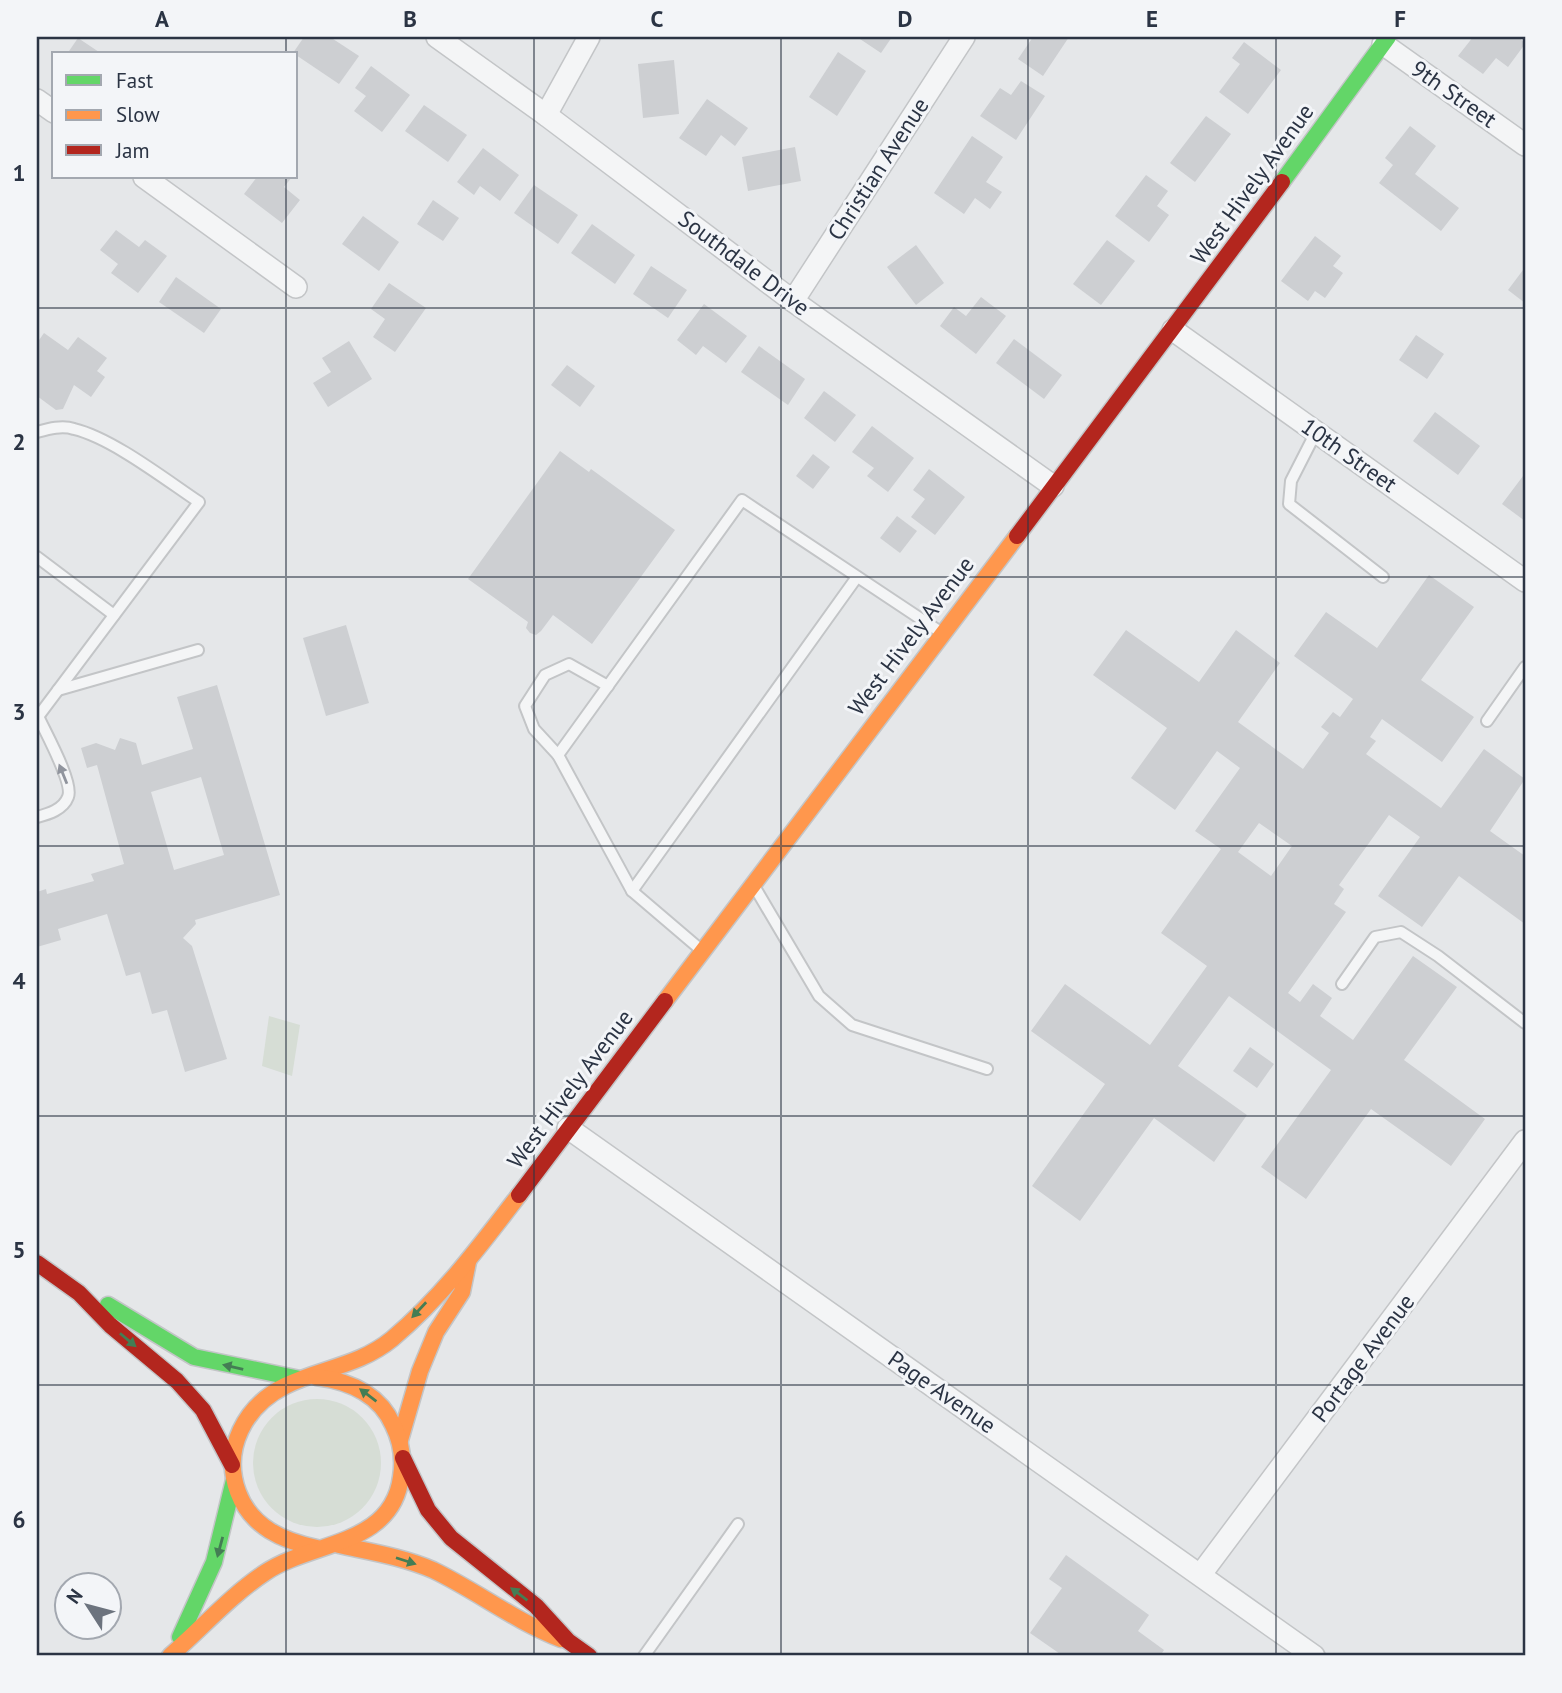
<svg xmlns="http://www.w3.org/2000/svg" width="1562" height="1693" font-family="'PT Sans',sans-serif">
<rect width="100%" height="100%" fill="#e5e7e9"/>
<g fill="#d6ddd5">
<polygon points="269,1016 300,1025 292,1076 262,1066"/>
<circle cx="317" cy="1463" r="64"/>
</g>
<g fill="#cdcfd2" fill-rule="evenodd">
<polygon points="304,37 330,37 359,56 339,84 293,53"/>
<polygon points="857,37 892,37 881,53"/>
<polygon points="1033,37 1069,37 1043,76 1018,59"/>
<polygon points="1473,37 1519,37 1525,44 1508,67 1496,58 1483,74 1458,56"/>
<polygon points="78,38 102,54 67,54"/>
<polygon points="1244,42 1281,70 1248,114 1219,92 1240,64 1232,58"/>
<polygon points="838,52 866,71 837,116 809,97"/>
<polygon points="674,60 679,114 643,118 638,64"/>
<polygon points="371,66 410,95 382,132 354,111 366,96 355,88"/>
<polygon points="1021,81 1045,96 1016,140 980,116 1000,88 1011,95"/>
<polygon points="707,99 748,128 735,146 721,135 706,156 679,138"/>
<polygon points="424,105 467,135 448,162 405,131"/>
<polygon points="1206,116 1231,134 1195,182 1170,163"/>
<polygon points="1410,126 1436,146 1415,174 1459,208 1441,231 1379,183 1393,165 1385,158"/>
<polygon points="972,136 1003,157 986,182 1002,192 990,209 975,198 964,214 934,193"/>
<polygon points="795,147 801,181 748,191 742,157"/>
<polygon points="483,148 519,175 500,201 480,186 474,195 457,182"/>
<polygon points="1146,175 1168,191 1157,206 1169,215 1149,242 1115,216"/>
<polygon points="257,177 292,177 284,187 300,200 282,223 244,194"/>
<polygon points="534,185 578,215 558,244 514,213"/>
<polygon points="433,200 459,218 443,241 417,224"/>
<polygon points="363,216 399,242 379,271 342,244"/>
<polygon points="592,224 635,255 615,284 571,253"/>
<polygon points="116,230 139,247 145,240 167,256 138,293 111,273 118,264 100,250"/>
<polygon points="1315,236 1341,256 1333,266 1343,273 1325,298 1315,291 1308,301 1281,281"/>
<polygon points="1107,240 1135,261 1101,305 1073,284"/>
<polygon points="916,245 944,283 916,305 887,267"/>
<polygon points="651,266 687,290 668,318 633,294"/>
<polygon points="1523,270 1525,271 1525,303 1508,290"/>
<polygon points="176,277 221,309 204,333 159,302"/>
<polygon points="389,283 426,308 395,352 373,337 385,319 371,309"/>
<polygon points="981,297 1006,316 976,354 940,326 954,307 966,316"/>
<polygon points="704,304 747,336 726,363 703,346 696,355 677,340"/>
<polygon points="44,333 68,350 78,337 107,358 97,371 105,377 91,397 74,385 63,409 56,410 37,396 37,343"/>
<polygon points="1416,335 1444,354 1427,379 1399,360"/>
<polygon points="1014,339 1062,375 1044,399 996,363"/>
<polygon points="349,341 372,379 328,407 313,383 331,372 322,358"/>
<polygon points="759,346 805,379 788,405 741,372"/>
<polygon points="567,365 595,386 580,407 551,385"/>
<polygon points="824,391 856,415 835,442 804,418"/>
<polygon points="1435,412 1480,446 1458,475 1413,441"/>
<polygon points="872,426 914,458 888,492 867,476 874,468 852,452"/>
<polygon points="560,451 589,472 591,469 675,530 592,644 553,615 541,631 536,635 530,633 526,628 528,622 468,579"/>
<polygon points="813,454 830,467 813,489 796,476"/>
<polygon points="929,469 965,497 935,535 911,517 925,499 913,490"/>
<polygon points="1523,476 1525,478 1525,521 1502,504"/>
<polygon points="897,516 917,531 900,553 880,538"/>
<path d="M1429 575 1474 607 1421 680 1474 717 1442 762 1382 719 1370 737 1376 741 1366 754 1441 808 1484 749 1525 779 1490 831 1525 856V924L1459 876 1422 927 1378 896 1420 837 1389 815 1339 885 1344 889 1334 904 1346 912 1288 993 1300 1002 1313 984 1332 998 1320 1016 1353 1040 1413 956 1457 987 1404 1060 1485 1119 1451 1166 1371 1109 1306 1199 1261 1167 1331 1070 1229 996 1178 1066 1247 1115 1214 1162 1154 1118 1080 1221 1032 1186 1105 1084 1031 1031 1065 984 1150 1045 1207 966 1161 933 1221 849 1195 831 1240 768 1217 751 1175 810 1131 778 1167 728 1093 675 1126 630 1199 682 1236 630 1280 663 1238 722 1303 769 1329 733 1321 727 1333 712 1340 717 1353 699 1294 656 1326 612 1377 648ZM1259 823 1292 846 1271 876 1238 852Z"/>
<polygon points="346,625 369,703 326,716 303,638"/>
<path d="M217 685 280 895 195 920 196 924 183 938 192 946 227 1059 185 1072 167 1010 152 1014 140 972 126 976 107 914 58 929 61 940 37 947V892L46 889 47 894 94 881 91 874 124 864 97 765 87 768 81 748 96 743 115 750 120 738 136 743 142 765 193 749 177 697ZM201 777 224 855 174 870 151 792Z"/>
<polygon points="1250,1047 1274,1064 1257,1088 1233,1071"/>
<polygon points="1066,1555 1149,1615 1138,1631 1164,1650 1160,1656 1063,1656 1030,1633 1062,1588 1049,1579"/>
</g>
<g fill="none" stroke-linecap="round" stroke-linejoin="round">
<g stroke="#c3c5c7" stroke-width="14">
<g id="lane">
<path d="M37 432C48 429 62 425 74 429 112 438 166 480 199 502L37 718"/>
<polyline points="1316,432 1291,481 1289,504 1383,577"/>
<polyline points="37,557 114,615"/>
<polyline points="58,690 198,650"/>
<polyline points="1487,721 1525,667"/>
<polyline points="558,755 534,729 525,706 545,675 569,664 608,686"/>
<path d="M37 817C48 814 63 810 68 797 74 783 45 732 38 716"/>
<polyline points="754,886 819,996 852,1025 987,1069"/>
<polyline points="632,891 857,577"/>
<polyline points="700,949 632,891 558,755 742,500 942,633"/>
<polyline points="1342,984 1375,937 1401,932 1438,956 1525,1023"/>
<polyline points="644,1656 738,1524"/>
</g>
</g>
<g stroke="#c3c5c7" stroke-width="24">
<g id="street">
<polyline points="437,37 546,115 793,301 1053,486"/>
<polyline points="1383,44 1525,145"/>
<polyline points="37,100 54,112"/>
<polyline points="546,115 589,37"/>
<polyline points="144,177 296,287"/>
<polyline points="793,301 964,37"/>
<polyline points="1173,330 1525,581"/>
<polyline points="568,1128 1314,1656"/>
<polyline points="1201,1574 1525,1141"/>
</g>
</g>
<g stroke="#c3c5c7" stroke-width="19">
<g id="fast">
<polyline points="1282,182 1388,37"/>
<polyline points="108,1305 194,1357 300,1379"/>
<polyline points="180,1637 214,1562 234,1480"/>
</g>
</g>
<g stroke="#c3c5c7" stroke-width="19">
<g id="slow">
<polyline points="665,1001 1017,536"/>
<polyline points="400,1440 420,1371 436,1332 462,1292 468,1262"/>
<path d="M339 1545C371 1552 403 1557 433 1570 477 1591 513 1620 561 1639"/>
<path d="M317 1548C283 1541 251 1527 238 1492 222 1449 245 1406 285 1386 321 1368 359 1366 392 1339 441 1298 480 1246 519 1195"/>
<path d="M170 1656C202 1628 231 1595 266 1572 313 1541 392 1546 401 1477 404 1459 401 1441 393 1425 379 1393 349 1381 316 1377"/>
</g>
</g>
<g stroke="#c3c5c7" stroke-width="19">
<g id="jam">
<polyline points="1017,536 1282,182"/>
<polyline points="519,1195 665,1001"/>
<polyline points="37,1263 79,1293 110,1325 177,1381 203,1410 232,1465"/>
<polyline points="403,1458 428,1510 451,1538 536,1606 568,1641 589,1656"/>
</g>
</g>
<use href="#lane" stroke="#f4f5f6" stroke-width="10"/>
<use href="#street" stroke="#f4f5f6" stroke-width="21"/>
<use href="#fast" stroke="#63d668" stroke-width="16"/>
<use href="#slow" stroke="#ff974d" stroke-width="16"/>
<use href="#jam" stroke="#b3261e" stroke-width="16"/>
</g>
<defs><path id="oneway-solid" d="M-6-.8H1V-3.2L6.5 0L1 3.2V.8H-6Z" transform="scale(1.75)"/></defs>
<use fill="#90949d" href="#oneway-solid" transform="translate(63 774) rotate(-112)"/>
<g fill="#447d54">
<use href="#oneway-solid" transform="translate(419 1310) rotate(133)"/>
<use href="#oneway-solid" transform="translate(128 1340) rotate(40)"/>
<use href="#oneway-solid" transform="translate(233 1367) rotate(-167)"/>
<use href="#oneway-solid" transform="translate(368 1395) rotate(-143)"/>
<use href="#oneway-solid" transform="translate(220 1547) rotate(105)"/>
<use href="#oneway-solid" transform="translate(406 1561) rotate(18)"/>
<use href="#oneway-solid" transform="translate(519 1594) rotate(-143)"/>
</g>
<path fill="none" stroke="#2b3444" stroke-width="2" stroke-opacity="0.55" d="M286 37V54M534 37V1656M781 37V1656M1028 37V1656M1276 37V1656M286 177V1656M37 308H1525M37 577H1525M37 846H1525M37 1116H1525M37 1385H1525"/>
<g text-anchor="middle" stroke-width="6" stroke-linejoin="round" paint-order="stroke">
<g font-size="23" fill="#2b3444" stroke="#f3f5f8">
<text transform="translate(1454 94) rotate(35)" y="8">9th Street</text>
<text transform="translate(878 169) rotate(-57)" y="8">Christian Avenue</text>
<text transform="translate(1252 184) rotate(-54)" y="8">West Hively Avenue</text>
<text transform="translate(744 263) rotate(37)" y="8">Southdale Drive</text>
<text transform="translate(1349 455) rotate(35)" y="8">10th Street</text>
<text transform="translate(911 636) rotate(-53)" y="8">West Hively Avenue</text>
<text transform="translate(570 1089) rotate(-53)" y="8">West Hively Avenue</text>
<text transform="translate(1363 1358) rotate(-53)" y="8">Portage Avenue</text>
<text transform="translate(942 1392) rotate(35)" y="8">Page Avenue</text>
</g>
</g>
<rect width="1562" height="1693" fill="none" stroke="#f3f5f8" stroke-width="77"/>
<rect x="52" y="52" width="245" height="126" fill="#f3f5f8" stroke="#a3a8b0" stroke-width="2"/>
<rect x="66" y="75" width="35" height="10" fill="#63d668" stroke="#a3a8b0" stroke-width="2"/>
<text x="116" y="88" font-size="21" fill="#2b3444">Fast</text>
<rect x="66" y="110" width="35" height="10" fill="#ff974d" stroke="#a3a8b0" stroke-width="2"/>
<text x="116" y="122" font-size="21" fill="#2b3444">Slow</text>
<rect x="66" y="145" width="35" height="10" fill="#b3261e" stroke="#a3a8b0" stroke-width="2"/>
<text x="116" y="158" font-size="21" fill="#2b3444">Jam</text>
<g transform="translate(88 1606) rotate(306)"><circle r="33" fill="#f3f5f8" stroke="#a3a8b0" stroke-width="2"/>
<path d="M0-5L12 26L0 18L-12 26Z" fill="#6c737e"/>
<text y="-10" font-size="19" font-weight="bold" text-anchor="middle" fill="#2b3444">N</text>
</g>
<rect x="38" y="38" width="1486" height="1616" fill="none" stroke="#2b3444" stroke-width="2.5"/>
<g font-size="23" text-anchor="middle" font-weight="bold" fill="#2b3444">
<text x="162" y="27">A</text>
<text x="410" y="27">B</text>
<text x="657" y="27">C</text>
<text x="905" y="27">D</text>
<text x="1152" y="27">E</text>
<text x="1400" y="27">F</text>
<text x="19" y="181">1</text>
<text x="19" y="450">2</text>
<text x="19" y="720">3</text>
<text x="19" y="989">4</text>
<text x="19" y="1258">5</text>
<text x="19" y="1528">6</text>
</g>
</svg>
